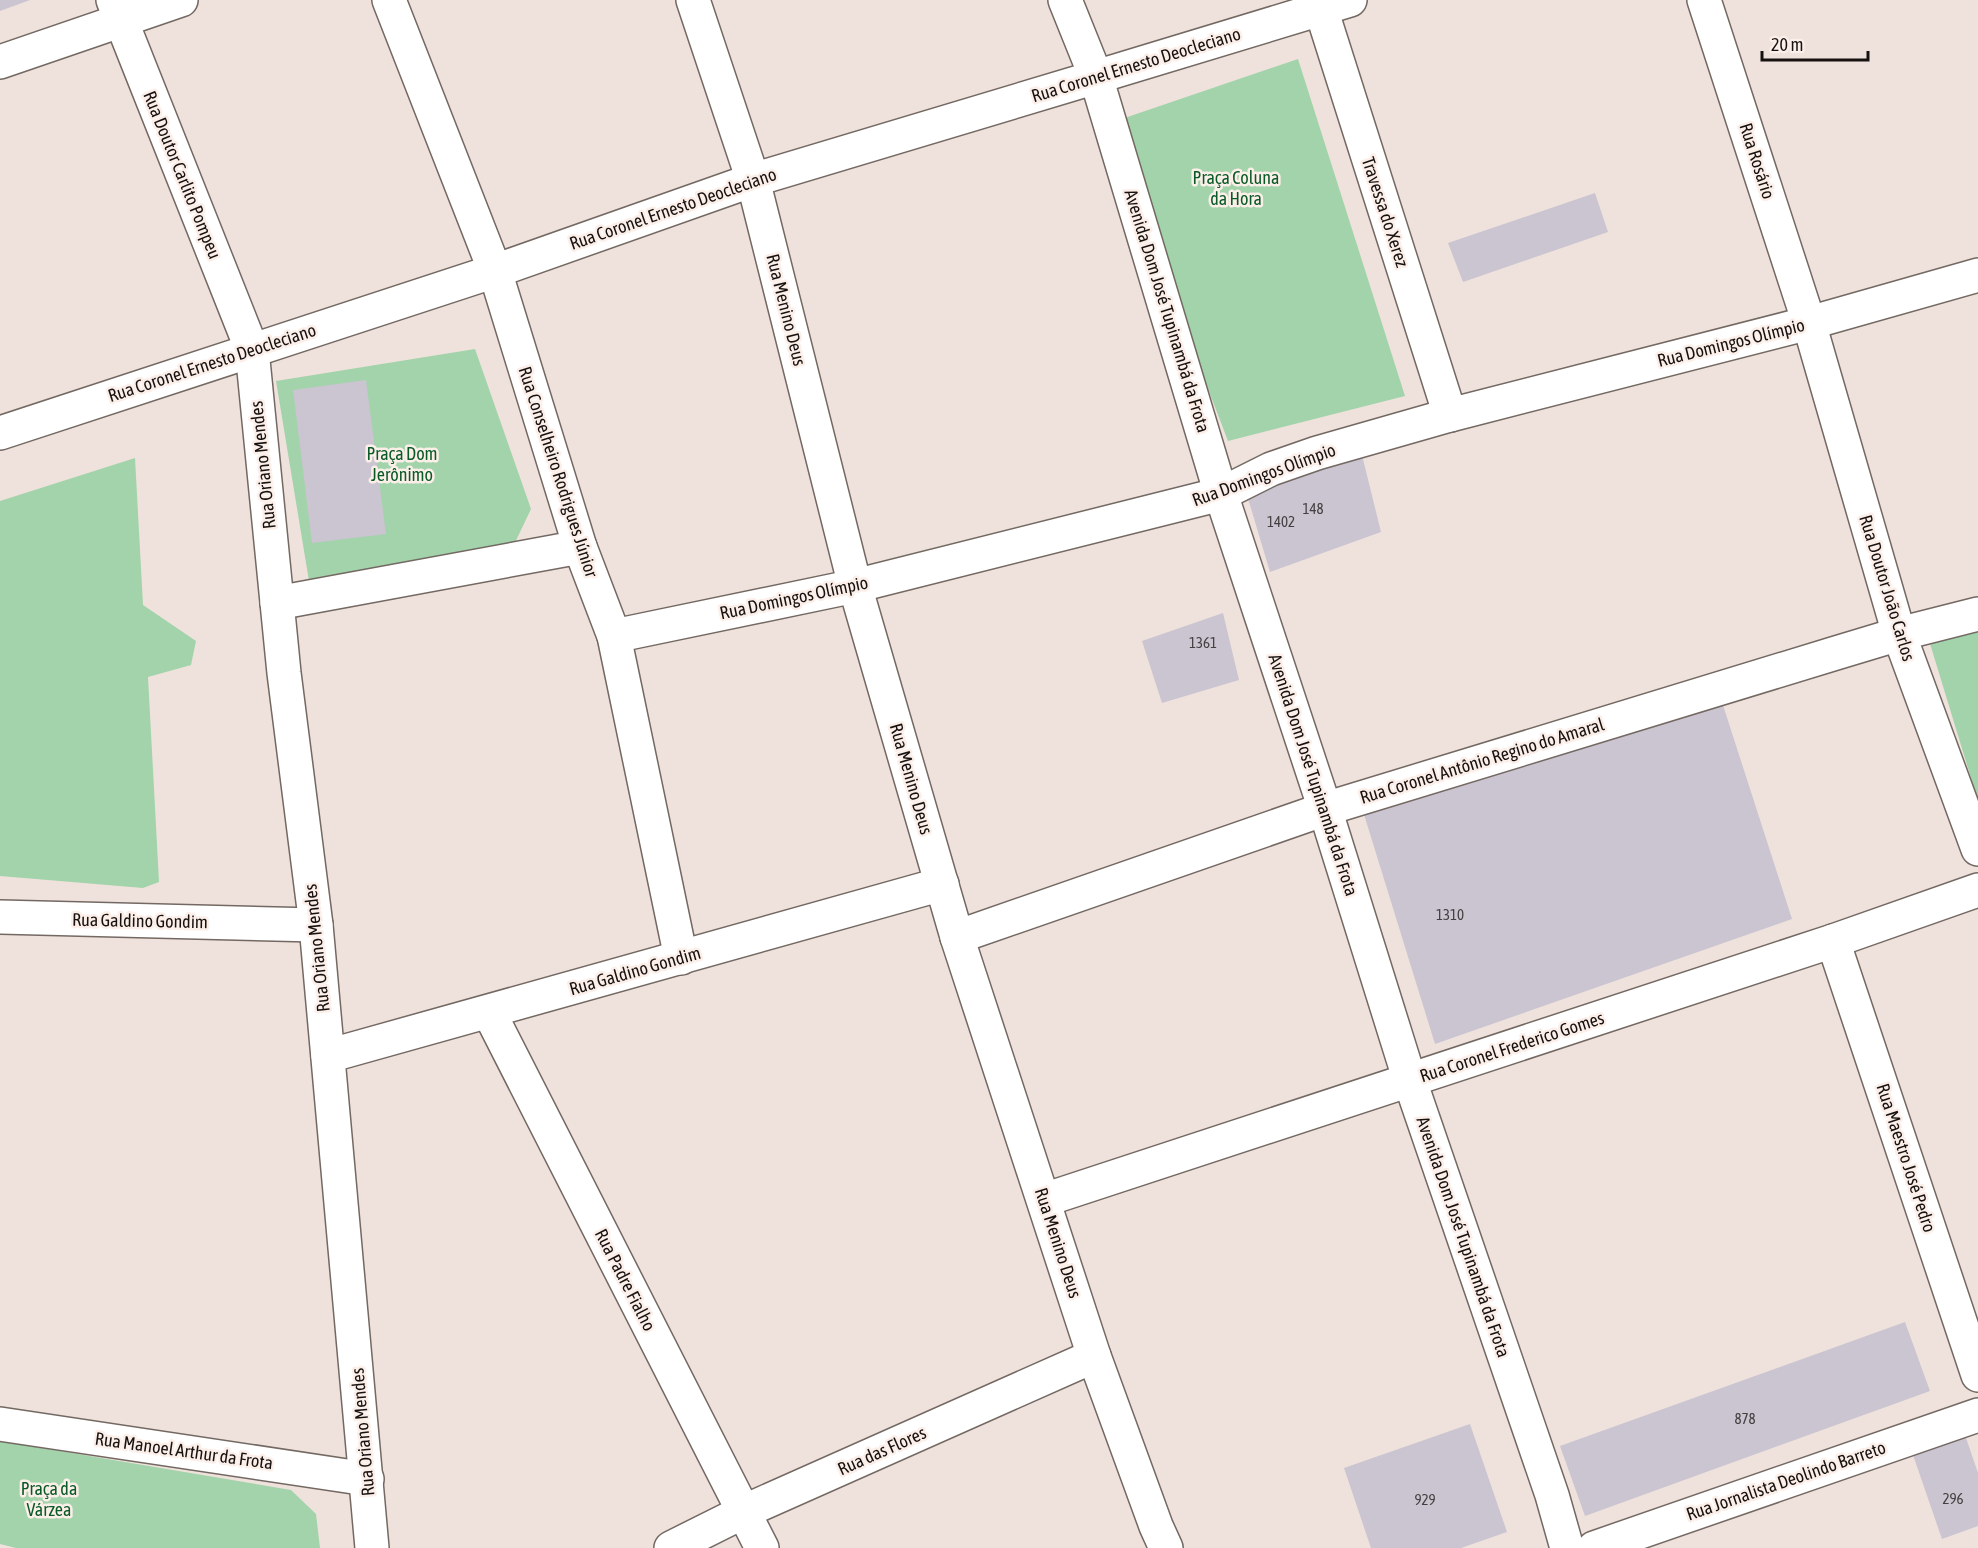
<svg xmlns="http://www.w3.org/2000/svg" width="1978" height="1548" font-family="'Asap Condensed',sans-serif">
<rect width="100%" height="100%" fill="#efe2dc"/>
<g fill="#a2d3aa">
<polygon points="1298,59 1405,396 1228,441 1107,124"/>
<polygon points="475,349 531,509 511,551 309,581 276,381"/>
<polygon points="135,458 143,605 196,641 191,665 148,677 159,882 143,888 0,876 0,501"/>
<polygon points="1978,622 1978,801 1928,637"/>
<polygon points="0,1441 291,1490 316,1514 320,1548 16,1548 0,1544"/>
</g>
<g fill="#cac5d0">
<polygon points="0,0 30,0 0,11"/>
<polygon points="1595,193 1608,232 1463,282 1448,243"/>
<polygon points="366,380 386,534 312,543 293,390"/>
<polygon points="1361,451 1381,532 1270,572 1244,485"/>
<polygon points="1223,613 1239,680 1162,703 1142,641"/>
<polygon points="1721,699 1792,919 1435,1044 1362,808"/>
<polygon points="1905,1322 1930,1391 1585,1516 1560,1446"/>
<polygon points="1470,1424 1507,1532 1461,1548 1371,1548 1344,1468"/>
<polygon points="1965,1435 1978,1473 1978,1526 1942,1539 1913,1455"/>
</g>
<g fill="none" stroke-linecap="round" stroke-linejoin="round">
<g stroke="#736862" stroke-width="36">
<g id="minor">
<polyline points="389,0 495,271 580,547 614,636 681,958"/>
<polyline points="1704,0 1809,323 1899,634 1978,849"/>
<polyline points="1321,9 1450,415"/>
<polyline points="0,62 181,0"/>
<polyline points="0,433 495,271 753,180 1096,77"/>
<polyline points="277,603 580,547"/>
<polyline points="614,636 855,586 1221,494 1271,469 1317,453 1450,415 1809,323 1978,275"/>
<polyline points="0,917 316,925"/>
<polyline points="957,937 1325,809 1836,653 1899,634 1978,614"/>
<polyline points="1833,941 1978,1375"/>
<polyline points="489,1012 762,1548"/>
<polyline points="328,1056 942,884"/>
<polyline points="1044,1200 1833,941 1978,890"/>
<polyline points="0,1424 367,1479"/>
<polyline points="671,1548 743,1512 1094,1356"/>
<polyline points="1594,1548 1978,1415"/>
</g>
</g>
<g stroke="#736862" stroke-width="36">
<g id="major">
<polyline points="113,0 252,350 284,673 316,925 372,1548"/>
<polyline points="693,0 753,180 855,586 957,937 1094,1356 1156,1526 1166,1548"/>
<polyline points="1065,0 1096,77 1221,494 1325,809 1410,1081 1552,1495 1567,1548"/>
<polyline points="1096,77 1350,0"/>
</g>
</g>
<use href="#minor" stroke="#fff" stroke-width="33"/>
<use href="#major" stroke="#fff" stroke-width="33"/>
</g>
<g text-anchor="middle" stroke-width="5" stroke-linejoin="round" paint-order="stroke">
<g font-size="15" fill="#443f40">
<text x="1313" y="514">148</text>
<text x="1281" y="527">1402</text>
<text x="1203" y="648">1361</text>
<text x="1450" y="920">1310</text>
<text x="1745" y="1424">878</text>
<text x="1953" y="1504">296</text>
<text x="1425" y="1505">929</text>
</g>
<g font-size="18" fill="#171210" stroke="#fcefe9">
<text transform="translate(1136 65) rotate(-17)" y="6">Rua Coronel Ernesto Deocleciano</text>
<text transform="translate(1757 161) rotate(72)" y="6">Rua Rosário</text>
<text transform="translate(182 175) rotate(68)" y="6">Rua Doutor Carlito Pompeu</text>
<text transform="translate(673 209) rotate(-19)" y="6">Rua Coronel Ernesto Deocleciano</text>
<text transform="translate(1385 212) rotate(72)" y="6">Travessa do Xerez</text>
<text transform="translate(786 310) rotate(76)" y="6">Rua Menino Deus</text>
<text transform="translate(1167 311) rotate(73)" y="6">Avenida Dom José Tupinambá da Frota</text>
<text transform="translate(1731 343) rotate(-14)" y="6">Rua Domingos Olímpio</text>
<text transform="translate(212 363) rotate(-18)" y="6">Rua Coronel Ernesto Deocleciano</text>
<text transform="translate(263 465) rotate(-96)" y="6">Rua Oriano Mendes</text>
<text transform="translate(558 472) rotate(72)" y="6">Rua Conselheiro Rodrigues Júnior</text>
<text transform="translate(1264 475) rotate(-20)" y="6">Rua Domingos Olímpio</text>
<text transform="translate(1887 588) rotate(73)" y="6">Rua Doutor João Carlos</text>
<text transform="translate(794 598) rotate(-12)" y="6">Rua Domingos Olímpio</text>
<text transform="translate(1482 761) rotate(-17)" y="6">Rua Coronel Antônio Regino do Amaral</text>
<text transform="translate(1313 775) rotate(72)" y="6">Avenida Dom José Tupinambá da Frota</text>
<text transform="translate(911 779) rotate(74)" y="6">Rua Menino Deus</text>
<text transform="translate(140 921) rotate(1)" y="6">Rua Galdino Gondim</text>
<text transform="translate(317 948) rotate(-96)" y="6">Rua Oriano Mendes</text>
<text transform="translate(635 971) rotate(-16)" y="6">Rua Galdino Gondim</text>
<text transform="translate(1512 1047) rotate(-18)" y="6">Rua Coronel Frederico Gomes</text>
<text transform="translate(1906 1158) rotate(72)" y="6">Rua Maestro José Pedro</text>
<text transform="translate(1463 1237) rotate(71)" y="6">Avenida Dom José Tupinambá da Frota</text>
<text transform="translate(1058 1243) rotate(72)" y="6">Rua Menino Deus</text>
<text transform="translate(625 1280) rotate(63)" y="6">Rua Padre Fialho</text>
<text transform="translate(363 1432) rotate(-95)" y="6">Rua Oriano Mendes</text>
<text transform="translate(184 1451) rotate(8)" y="6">Rua Manoel Arthur da Frota</text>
<text transform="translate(882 1451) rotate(-24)" y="6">Rua das Flores</text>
<text transform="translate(1786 1481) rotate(-19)" y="6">Rua Jornalista Deolindo Barreto</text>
</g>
<g font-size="18" fill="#085a26" stroke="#fcefe9">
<text x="1236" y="184">Praça Coluna<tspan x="1236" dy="21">da Hora</tspan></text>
<text x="402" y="460">Praça Dom<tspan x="402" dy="21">Jerônimo</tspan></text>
<text x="49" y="1495">Praça da<tspan x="49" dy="21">Várzea</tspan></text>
</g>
</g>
<path d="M1762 51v9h106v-9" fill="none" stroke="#171210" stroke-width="3"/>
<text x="1771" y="51" font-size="18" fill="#171210" stroke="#fcefe9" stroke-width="4.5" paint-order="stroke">20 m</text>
</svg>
